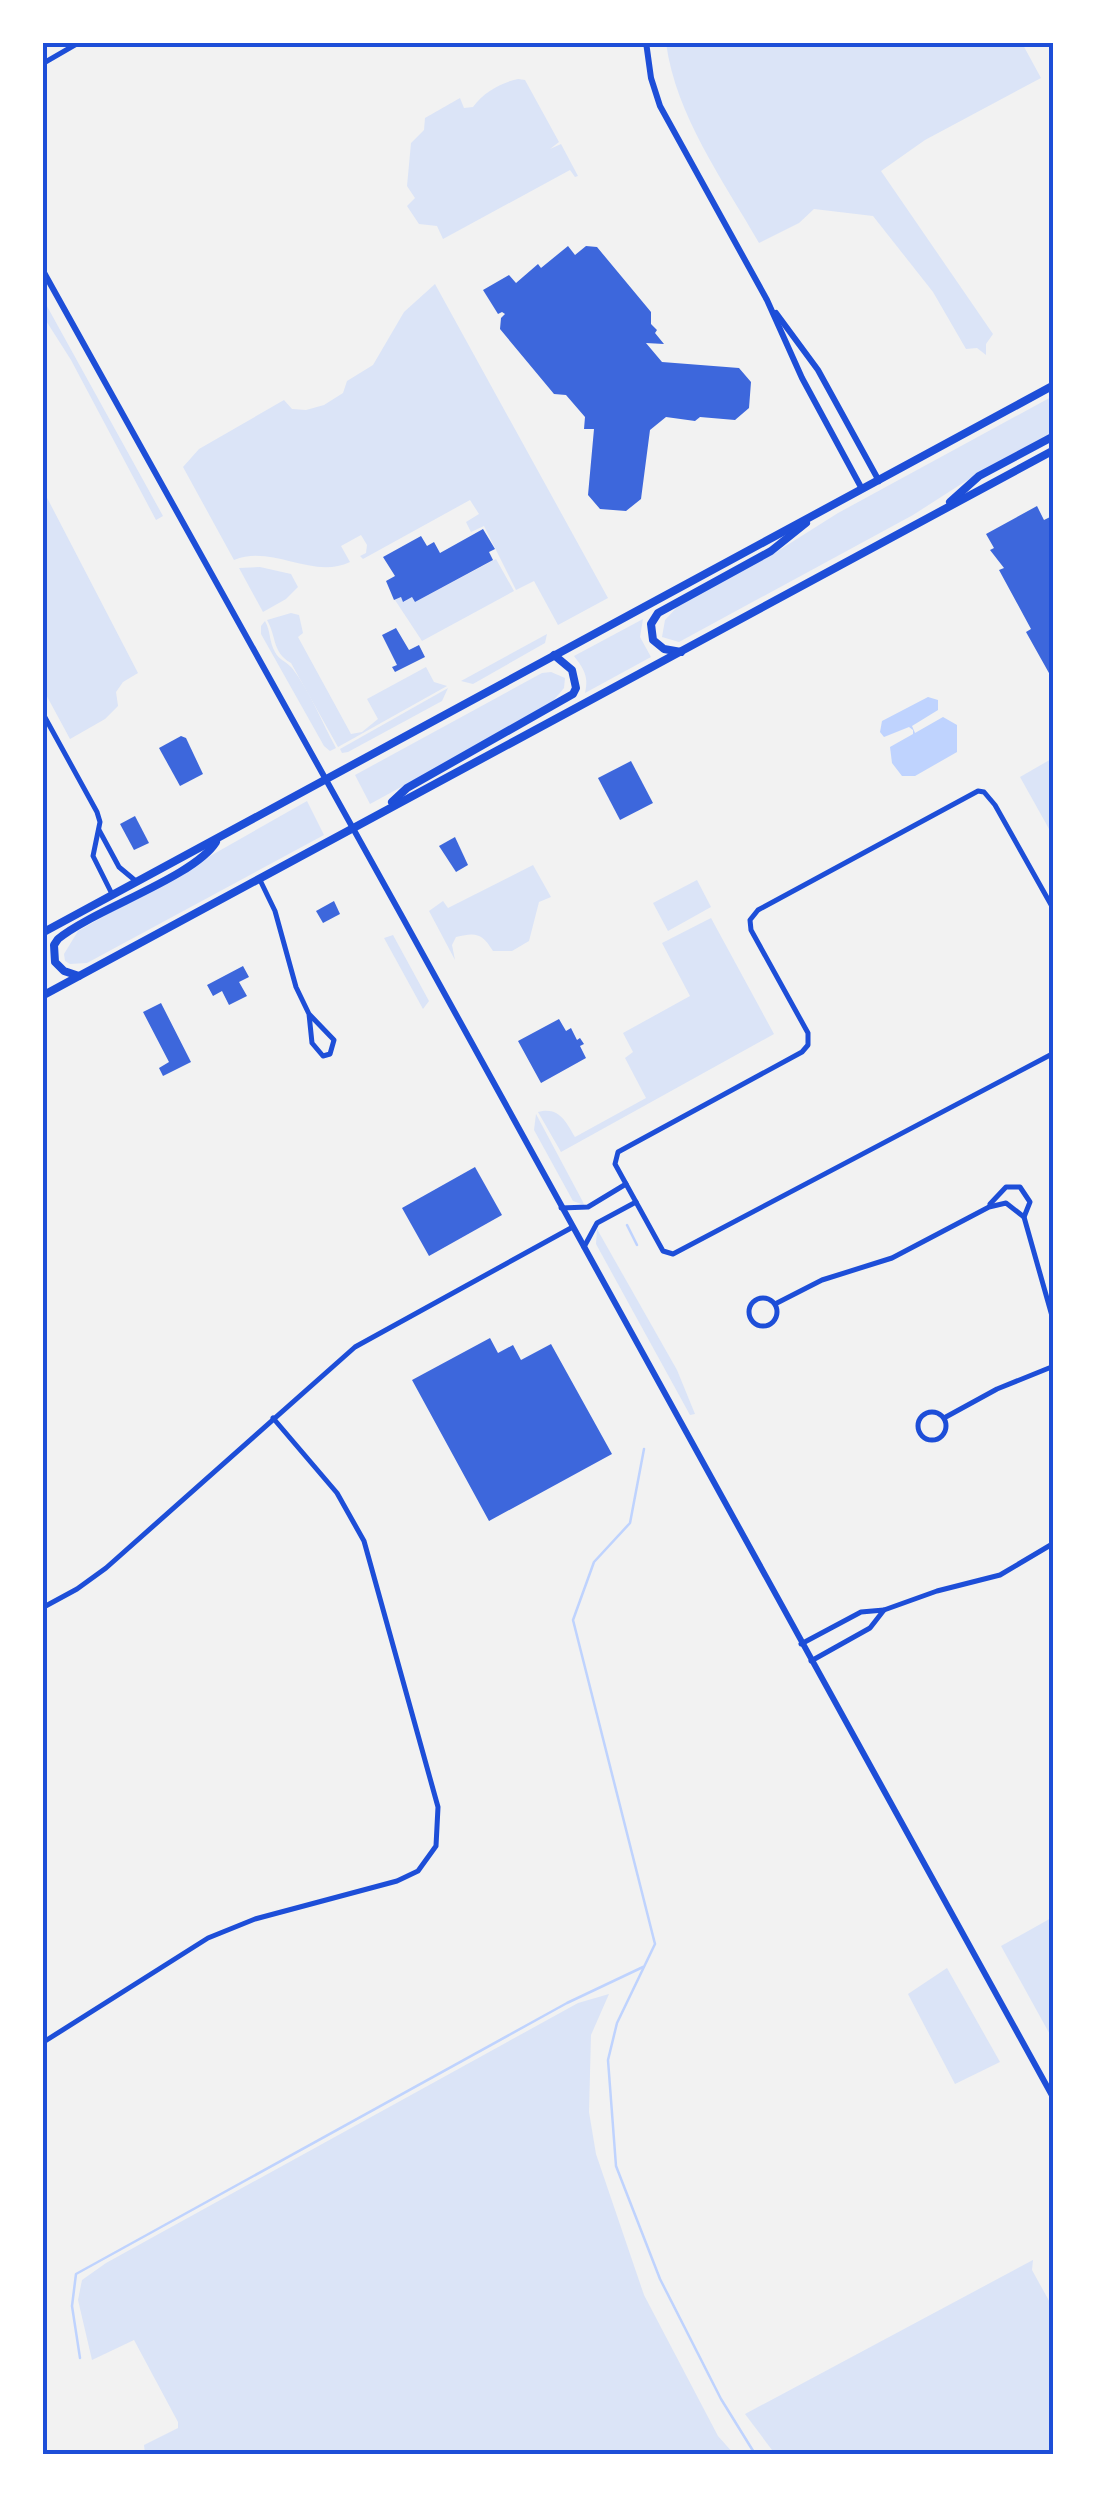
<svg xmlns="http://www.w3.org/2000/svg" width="1096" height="2497" font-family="'PT Sans Narrow',sans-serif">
<rect width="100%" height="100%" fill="#f2f2f2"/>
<g fill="#dbe4f7">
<path d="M666 43H1022L1041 78 925 140 881 171 993 334 986 344V355L977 348 966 349 933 292 873 216 814 209 799 223 759 243C723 180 676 116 666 43Z"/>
<path d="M518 79 525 80 559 142 550 149 561 144 578 176 575 177 570 170 443 239 437 226 419 224 407 206 415 198 407 186 411 143 424 130 425 118 460 98 464 108 473 107C484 92 500 83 518 79Z"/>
<path d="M435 284 608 598 558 625 534 581 516 590 484 526 471 532 466 522 479 514 470 500 363 559 360 556 366 553 367 545 361 535 341 546 350 562C312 580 272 544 234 560L183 467 199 449 284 400 292 409 306 410 324 405 343 393 347 381 373 365 404 312Z"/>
<polygon points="43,299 163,516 156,520 71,360 43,316"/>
<polygon points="1053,396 1053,433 966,481 913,515 679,642 662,637 665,620 679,605 773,554 838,513"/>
<polygon points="42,488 138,673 123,682 116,692 118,706 105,719 70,739 43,689"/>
<polygon points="496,559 514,591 422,641 395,600 400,597 404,602 412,597 415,602"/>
<polygon points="260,567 291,574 298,587 286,599 263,612 239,568"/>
<path d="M291 613 299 615 303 633 298 637 351 734 362 732 378 719 367 699 426 667 434 682 447 686 338 747 291 663C272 652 277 638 267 620Z"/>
<path d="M643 619 640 637 651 657 585 693C589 677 584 669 574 656Z"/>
<path d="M265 621C271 632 269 642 275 652 279 660 286 661 292 668 310 691 322 723 336 748L330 751 324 746 261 634V626Z"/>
<polygon points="547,634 545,643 473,684 461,681"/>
<polygon points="551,672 565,678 564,688 548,707 370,804 355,775 542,673"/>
<polygon points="448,688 442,701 348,752 342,753 340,749"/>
<polygon points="1053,758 1053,836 1020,777"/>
<polygon points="307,801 324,835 87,963 70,964 65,961 64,954 78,931"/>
<path d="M533 865 551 897 539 902 529 941 512 951H493C482 933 476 932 456 937L452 945 455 960 429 911 443 901 448 908Z"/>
<polygon points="697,880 711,907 668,931 653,903"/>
<path d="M711 918 774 1034 561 1152 538 1112C559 1106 566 1122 575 1137L646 1098 625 1058 633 1052 623 1033 690 996 662 943Z"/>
<polygon points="393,935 429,1001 423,1009 384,938"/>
<polygon points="536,1114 583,1202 584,1205 573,1201 534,1130"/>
<polygon points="597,1229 677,1370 695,1414 690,1415 596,1244"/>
<polygon points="1053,1917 1053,2040 1001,1946"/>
<polygon points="947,1968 1000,2062 955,2084 908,1994"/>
<polygon points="609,1994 591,2035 589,2112 596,2154 644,2295 718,2436 734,2454 145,2454 144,2445 178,2428 178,2422 134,2340 92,2360 78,2300 82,2280 106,2263 578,2003"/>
<polygon points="1033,2260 1032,2270 1053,2308 1053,2454 775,2454 745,2414"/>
</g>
<polygon fill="#bfd3fe" points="928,697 938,700 938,710 912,726 915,733 943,717 957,725 957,752 915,776 902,776 892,763 890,747 913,734 913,730 909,727 884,737 880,732 882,721"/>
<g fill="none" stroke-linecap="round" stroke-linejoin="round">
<g stroke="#bfd3fe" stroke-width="2.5">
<polyline points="627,1225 637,1245"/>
<polyline points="644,1449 630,1523 594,1562 573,1620 655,1944 617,2023 608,2060 616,2166 660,2279 721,2399 755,2454"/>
<polyline points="80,2358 72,2306 76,2274 567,2003 643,1967"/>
</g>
</g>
<g fill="#3d67dc">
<polygon points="568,246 575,255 586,246 597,247 651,312 651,324 657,330 655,333 664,344 646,343 662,362 739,368 751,382 749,408 735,420 700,417 695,421 666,417 650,430 641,499 626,511 600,509 588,495 594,429 584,429 585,417 566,395 554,394 500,329 501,318 505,314 502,312 498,314 483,290 509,275 516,283 538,264 541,268"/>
<polygon points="1037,506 1044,520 1054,515 1054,682 1026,632 1031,629 999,570 1004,568 990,550 994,548 986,534"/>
<polygon points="483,529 495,549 489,552 493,560 415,602 412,597 403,602 401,597 394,600 386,581 395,576 383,557 421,536 427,546 434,542 440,553"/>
<polygon points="396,628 409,650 419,645 425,657 395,672 392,667 397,665 382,635"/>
<polygon points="181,736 186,738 203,774 180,786 159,748"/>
<polygon points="631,761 653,803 620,820 598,778"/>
<polygon points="135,816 149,843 134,850 120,824"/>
<polygon points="455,837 468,865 456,872 439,846"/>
<polygon points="334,901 340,914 323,923 316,911"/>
<polygon points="243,966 249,977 239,982 247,996 229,1005 222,991 213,996 207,985"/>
<polygon points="161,1003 191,1062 163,1076 159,1068 169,1062 143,1012"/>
<polygon points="559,1019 566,1031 571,1028 577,1040 580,1038 584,1044 580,1046 586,1058 541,1083 518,1041"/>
<polygon points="475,1167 502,1215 429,1256 402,1208"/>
<polygon points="490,1338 498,1353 513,1345 521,1360 551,1344 612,1454 489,1521 412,1380"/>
</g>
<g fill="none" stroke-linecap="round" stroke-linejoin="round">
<g stroke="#1d4ed8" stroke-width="5">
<polyline points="42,64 80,42"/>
<polyline points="42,712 97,812 100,822 93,856 112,894"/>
<polyline points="99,830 119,867 137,882"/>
<polyline points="259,878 275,911 296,987 309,1014 312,1043 323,1056 330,1054 334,1040 309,1014"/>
<polyline points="1054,910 995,805 984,792 978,791 758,910 750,920 751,930 808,1033 808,1045 802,1052 618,1152 615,1164 663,1251 673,1254 1054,1053"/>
<polyline points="990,1204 1006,1187 1020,1187 1030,1202 1024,1217"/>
<polyline points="561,1208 588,1207 626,1184"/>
<polyline points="584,1247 597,1223 636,1202"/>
<circle cx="763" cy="1312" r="14"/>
<polyline points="775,1304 822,1280 892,1258 989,1207 1006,1203 1024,1217 1054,1323"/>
<circle cx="932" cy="1426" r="14"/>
<polyline points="944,1418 997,1389 1054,1366"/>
<polyline points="42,1608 77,1589 106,1568 355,1347 571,1228"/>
<polyline points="884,1610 937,1591 1000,1575 1054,1543"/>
<polyline points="801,1644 861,1612 884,1610 870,1628 811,1661"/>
<polyline points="42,2043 208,1938 255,1919 397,1881 418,1871 436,1846 438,1807 364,1541 337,1493 273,1418"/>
</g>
<g stroke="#1d4ed8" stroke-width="6">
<polyline points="646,42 651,78 660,106 767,300 802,378 862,489"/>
<path d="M42 269C383 877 716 1489 1054 2099"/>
<polyline points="776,313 818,370 879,481"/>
</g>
<g stroke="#1d4ed8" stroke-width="8">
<polyline points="950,502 979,476 1054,436"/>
<polyline points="681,652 664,649 653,640 651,624 658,613 771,551 806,523"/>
<polyline points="392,802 407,788 573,694 576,688 572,670 554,655"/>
<polyline points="42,933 1054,385"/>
<path d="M79 976 64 971 55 962 54 945 58 939C95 909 194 877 216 842"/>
<polyline points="42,996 1054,450"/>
</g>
</g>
<rect width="1096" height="2497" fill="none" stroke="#ffffff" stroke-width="90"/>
<rect x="45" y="45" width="1006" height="2407" fill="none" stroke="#1d4ed8" stroke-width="4"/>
</svg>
